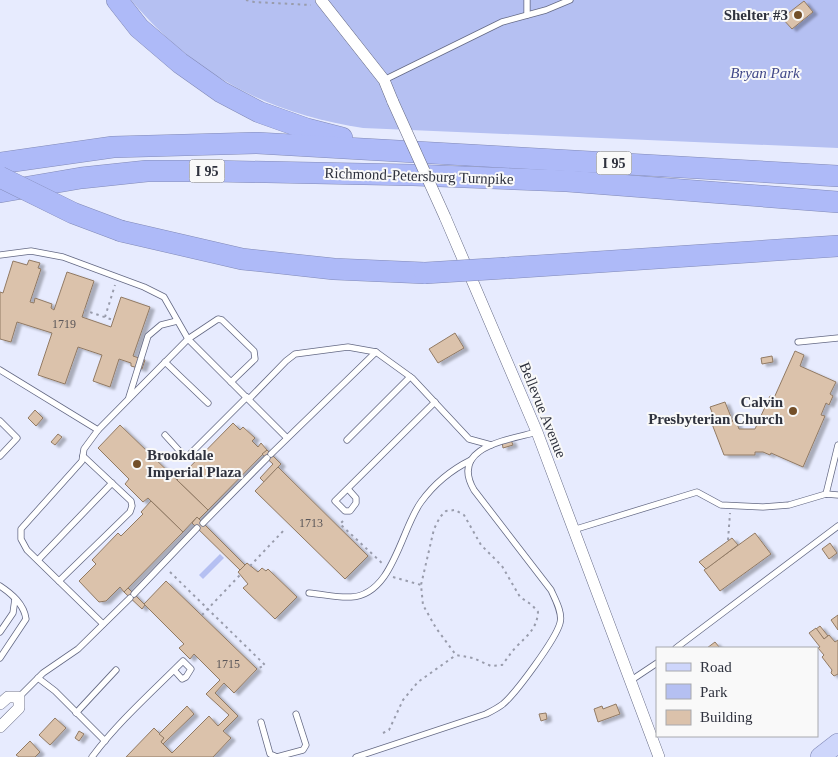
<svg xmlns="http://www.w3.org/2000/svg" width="838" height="757" font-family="Georgia,serif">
<defs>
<filter id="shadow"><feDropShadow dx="4.5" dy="2.5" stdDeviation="1" flood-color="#0004"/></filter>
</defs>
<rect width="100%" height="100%" fill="#e7ebfe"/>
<g fill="#b5c0f2">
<path d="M131 0H838V148L363 128C266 113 195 75 131 0Z"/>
<polygon points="220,554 224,558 203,579 199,575"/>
</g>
<g fill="#dbc2ab" stroke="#917a64" filter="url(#shadow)">
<polygon points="804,1 813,12 792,29 782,18"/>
<polygon points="29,260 40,263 38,268 41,269 30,302 34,303 35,298 52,304 51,308 54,310 67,272 94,281 82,317 111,327 121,297 150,307 133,356 145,360 142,369 131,366 131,363 119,359 110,387 93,381 102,355 78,347 65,384 38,375 52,333 17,322 11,342 0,339 0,292 3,293 13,261 27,265"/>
<polygon points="455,333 464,348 438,363 429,349"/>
<polygon points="795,351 804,355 800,366 836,382 830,394 833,396 829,405 826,403 821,415 825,416 803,467 771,453 770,455 763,452 755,452 755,455 724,455 712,424 716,423 710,407 725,402 733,422 736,421 739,429 755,429 770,396 774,398"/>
<polygon points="772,356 773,362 762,364 761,358"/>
<polygon points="35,410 43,418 36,426 28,418"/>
<polygon points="233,423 240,430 243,427 255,438 252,441 258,447 261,443 267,450 208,510 177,480"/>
<polygon points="120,425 208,510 199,519 197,517 183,532 148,498 143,502 125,484 129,479 98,448"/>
<polygon points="58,434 62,437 55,445 51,442"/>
<polygon points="511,440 513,445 503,448 502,442"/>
<polygon points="267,450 281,464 264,482 260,478 273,464 262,454"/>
<polygon points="278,467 368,556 345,579 255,491"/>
<polygon points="151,501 183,532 124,592 120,587 106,601 99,602 79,581 96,564 92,560 118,533 121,536 143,514 141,512"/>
<polygon points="197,517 245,565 240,570 192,523"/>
<polygon points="755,533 771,554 720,591 704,570"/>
<polygon points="732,538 738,545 706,569 699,562"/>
<polygon points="830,543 837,553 829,559 822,549"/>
<polygon points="247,563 258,572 262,568 266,571 268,569 297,597 275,619 243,588 248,584 238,572"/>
<polygon points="166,581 257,669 234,693 224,683 215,693 238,716 223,731 231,738 213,757 126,757 154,728 164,738 161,742 172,753 209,716 218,726 229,715 206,694 220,680 194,654 190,659 179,648 184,644 144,604"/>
<polygon points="128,588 145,605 142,609 124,592"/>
<polygon points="838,615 838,630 831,620"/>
<polygon points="820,626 828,636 824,639 816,629"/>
<polygon points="816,628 824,639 829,635 835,642 838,640 838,674 834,676 831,673 832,670 822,657 824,655 818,648 820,647 809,633"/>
<polygon points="715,642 720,648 707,648"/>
<polygon points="616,704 620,714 598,722 594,709 602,706 603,709"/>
<polygon points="187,706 194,714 163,744 161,742 164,738 159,734"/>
<polygon points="546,713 547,719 541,721 539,714"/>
<polygon points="55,718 66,728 50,745 39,735"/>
<polygon points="79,731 84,734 79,741 75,738"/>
<polygon points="30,741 40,752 35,757 19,757 16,755"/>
</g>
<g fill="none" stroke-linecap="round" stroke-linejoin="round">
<g stroke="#646984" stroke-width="7">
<g id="lane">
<polyline points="527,0 527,15"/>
<polyline points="384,80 502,22 546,10 570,0"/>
<polyline points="0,255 31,251 63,257 144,287 164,297 188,339 286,437"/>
<polyline points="798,342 838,338"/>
<polyline points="165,362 208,403"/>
<polyline points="0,370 98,430"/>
<polyline points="129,397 148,336 161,325 177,321"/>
<polyline points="249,399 286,361 295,354 348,347 376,352 412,378 469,439 491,445"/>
<polyline points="0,421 17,438 0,456"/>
<polyline points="165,435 186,458 247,397"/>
<polyline points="347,440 410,377"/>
<polyline points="271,454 376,352"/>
<polyline points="348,489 356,498 356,503 350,511 345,511 335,501 435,402"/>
<polyline points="826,494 838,445"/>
<polyline points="203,523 267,458"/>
<polyline points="573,530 697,492 721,505 763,507 789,505 826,494 838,495"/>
<polyline points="38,560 112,483"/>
<polyline points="59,581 130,512 132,506 131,501 83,456"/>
<path d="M0 586C12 594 24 604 26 619L0 658"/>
<path d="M309 593C322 594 338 598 351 597 393 595 401 529 421 502 434 484 451 470 471 460"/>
<polyline points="134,594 197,528"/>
<polyline points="103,624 27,550 21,539 21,529 82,461 84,449 98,430 188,339 218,319 222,320 254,351 255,359 231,382"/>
<polyline points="0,632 13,613 15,599"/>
<polyline points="676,648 838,526"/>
<polyline points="38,678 55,691 105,741"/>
<polyline points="630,681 657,663"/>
<polyline points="19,697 43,673 78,649 130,598"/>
<polyline points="76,713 116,670"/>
<polyline points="261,722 270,754 277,757"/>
<path d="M92 757C118 722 152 692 183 661L191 669 186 677 182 679 174 670"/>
<polyline points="277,757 303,750 306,745 296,714"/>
<path d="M356 757 486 714C492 711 498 708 503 704 516 693 556 639 560 623 563 613 555 599 551 590L474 490C449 447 508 440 537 432"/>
</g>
</g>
<g stroke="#646984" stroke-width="12">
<g id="street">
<polyline points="321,0 384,80 393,102"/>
<polyline points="445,217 537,432 659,757"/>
<polyline points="0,704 8,697 19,697 19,708 0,727"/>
</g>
</g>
<g stroke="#828ab7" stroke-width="20">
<polyline id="primary" points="820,757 838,743"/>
</g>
<g stroke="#828ab7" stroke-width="22">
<g id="highway">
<polyline points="117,0 139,28 180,63 221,92 259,112 307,129 342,138"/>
<polyline points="0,163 113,147 257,143 838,176"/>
<polyline points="0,192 81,178 147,171 211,171 413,175 567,181 838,202"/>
<polyline points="121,231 242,259 334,269 425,273"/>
<polyline points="506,268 838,246"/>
</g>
</g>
<g stroke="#999cac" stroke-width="2" stroke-dasharray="2.5 4" stroke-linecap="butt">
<polyline points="246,0 254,2 311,5"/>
<polyline points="84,310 113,320"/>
<polyline points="105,317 115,285"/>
<polyline points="343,521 340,524 383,564"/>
<polyline points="728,540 730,513"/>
<polyline points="250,566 285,529"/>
<polyline points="170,572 265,665 257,669"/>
<path d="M393 577 421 585 423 605 436 628 456 655 473 658 491 666 502 665C507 659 511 652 517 646 528 635 537 628 538 612L532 605 520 597 502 566 481 545 464 515 455 510 446 511 440 517 434 529 421 585"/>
<polyline points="202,615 240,575"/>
<polyline points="383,733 389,730 403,700 418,682 456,655"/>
</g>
<use href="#lane" stroke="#fff" stroke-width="5.5"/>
<use href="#street" stroke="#fff" stroke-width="11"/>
<use href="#primary" stroke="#ced6fb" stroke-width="19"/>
<use href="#highway" stroke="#aebaf8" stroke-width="21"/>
<g stroke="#646984" stroke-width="12" stroke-linecap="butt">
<polyline id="street-bridge" points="393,102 445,217"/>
</g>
<g stroke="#828ab7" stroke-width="22" stroke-linecap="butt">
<g id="highway-bridge">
<polyline points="0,177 73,213 121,231"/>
<polyline points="425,273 506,268"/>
</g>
</g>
<use href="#street-bridge" stroke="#fff" stroke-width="11"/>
<use href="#highway-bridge" stroke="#aebaf8" stroke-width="21"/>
</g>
<g fill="#734f29" stroke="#f9f9f9" stroke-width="2">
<circle cx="798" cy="15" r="5"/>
<circle cx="793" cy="411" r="5"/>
<circle cx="137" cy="464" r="5"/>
</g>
<g text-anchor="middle" stroke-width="4" stroke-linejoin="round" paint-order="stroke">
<g font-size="12" fill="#5a5659">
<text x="64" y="328">1719</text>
<text x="311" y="527">1713</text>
<text x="228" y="668">1715</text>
</g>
<g fill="#f9f9f9" stroke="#6c6e76" stroke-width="1">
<rect x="596.5" y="151.5" width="35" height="23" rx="4"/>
<rect x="189.5" y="159.5" width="35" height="23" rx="4"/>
</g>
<g font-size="14" font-weight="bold" fill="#2f323e">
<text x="614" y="168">I 95</text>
<text x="207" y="176">I 95</text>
</g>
<g font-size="15" font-weight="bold" fill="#2f323e" stroke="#f9f9f9" text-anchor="end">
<text x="788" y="20">Shelter #3</text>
<text x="783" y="407">Calvin<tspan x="783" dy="17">Presbyterian Church</tspan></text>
<text x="147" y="460" text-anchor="start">Brookdale<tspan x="147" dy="17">Imperial Plaza</tspan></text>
</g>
<g font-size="15" font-style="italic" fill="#404888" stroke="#f9f9f9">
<text x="765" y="78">Bryan Park</text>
</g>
<g font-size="15" fill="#2f323e" stroke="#f9f9f9">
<text transform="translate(419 176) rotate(2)" y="5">Richmond-Petersburg Turnpike</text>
<text transform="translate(543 410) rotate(68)" y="5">Bellevue Avenue</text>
</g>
</g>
<rect x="656" y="647" width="162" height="90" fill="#f9f9f9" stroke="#a8a9ae"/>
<rect x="666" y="663" width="25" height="8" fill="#ced6fb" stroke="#a8a9ae"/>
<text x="700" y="672" font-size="15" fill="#2f323e">Road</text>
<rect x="666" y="684" width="25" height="15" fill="#b5c0f2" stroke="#a8a9ae"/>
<text x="700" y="697" font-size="15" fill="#2f323e">Park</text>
<rect x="666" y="710" width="25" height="15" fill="#dbc2ab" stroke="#a8a9ae"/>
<text x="700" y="722" font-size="15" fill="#2f323e">Building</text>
</svg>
